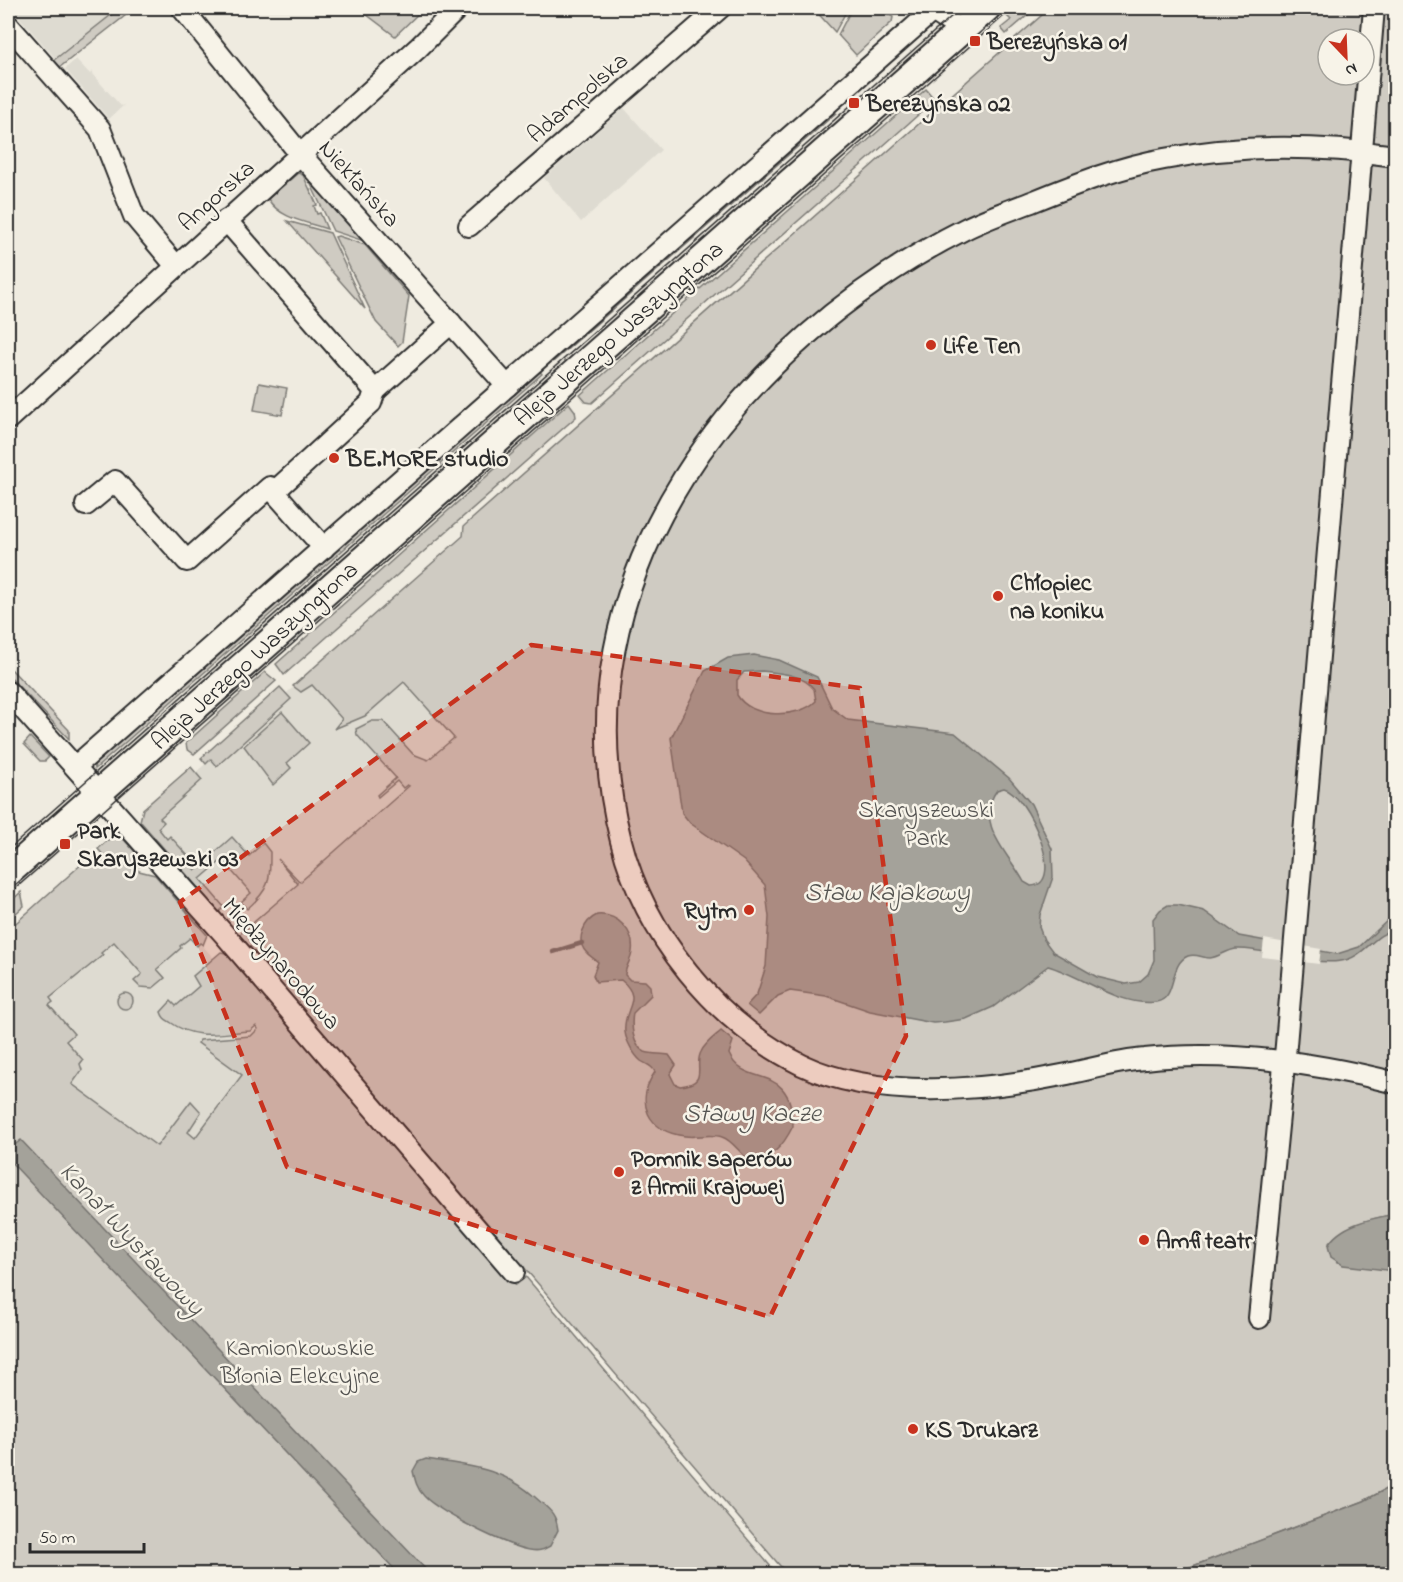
<svg xmlns="http://www.w3.org/2000/svg" width="1403" height="1582" font-family="'Indie Flower',sans-serif">
<rect width="100%" height="100%" fill="#efebe0"/>
<filter id="ink" filterUnits="userSpaceOnUse"><feTurbulence type="fractalNoise" baseFrequency=".0167" numOctaves="2"/><feDisplacementMap in="SourceGraphic" scale="12" xChannelSelector="R" yChannelSelector="G"/><feConvolveMatrix kernelMatrix="1 2 1 2 8 2 1 2 1" color-interpolation-filters="sRGB"/></filter>
<g filter="url(#ink)">
<g fill="#dedbd1">
<polygon points="11,8 120,8 55,58"/>
<polygon points="76,59 90,74 93,71 92,74 121,106 124,105 109,119 65,69"/>
<polygon points="624,108 661,150 581,222 544,178"/>
<polygon points="313,670 409,673 465,737 239,935 140,821"/>
<polygon points="147,881 283,1039 184,1182 78,1103 28,1016"/>
</g>
<g fill="#cfcbc2" stroke="#7d7b76" stroke-width="1.5" fill-rule="evenodd">
<polygon points="120,8 135,8 60,67 54,60"/>
<polygon points="358,8 424,8 395,36"/>
<polygon points="813,8 848,8 835,32"/>
<polygon points="852,8 878,8 893,17 892,22 856,55 838,35"/>
<polygon points="1017,8 1036,8 1006,34 1001,28 1011,20 1007,16"/>
<path d="M1050 8H1395V1214C1374 1218 1344 1225 1329 1243L1337 1262 1395 1271V1484L1364 1501 1172 1574H787L239 935 298 884 278 859 300 882 409 786 407 785 403 788 397 781 378 797 377 795 396 778 357 735 356 729 372 721H383L413 754 428 760 454 738 404 682 365 716 334 729 342 719 312 685 301 692 293 686 463 536 464 526ZM1328 39H1364V75H1328Z"/>
<polygon points="926,89 935,100 592,403 586,402 580,395"/>
<polygon points="832,108 836,113 553,362 549,358"/>
<path d="M298 173 303 175 317 205 314 206 317 214 320 213 327 229C307 222 280 219 268 199Z"/>
<polygon points="307,176 364,241 333,231"/>
<polygon points="287,221 330,233 365,309"/>
<polygon points="338,236 365,245 409,296 402,342 398,346 376,322 335,237"/>
<polygon points="538,369 542,374 95,769 93,759"/>
<polygon points="259,383 287,388 282,415 254,410"/>
<polygon points="569,403 575,411 576,417 284,675 276,664"/>
<polygon points="11,669 69,730 69,739 8,675"/>
<polygon points="265,672 276,681 194,754 187,749 186,743"/>
<polygon points="280,687 291,699 217,766 211,759 206,764 201,758"/>
<polygon points="282,712 309,743 287,763 291,768 273,785 244,746"/>
<polygon points="30,737 49,757 45,761 40,761 24,744"/>
<path d="M191 767 202 780 160 818 164 822 158 828 167 839 170 836 188 856 185 859 195 870 232 837 249 856 263 843 270 852C270 881 270 889 247 909L241 902 251 893 222 860 200 879 224 907 219 912 140 821 143 809Z"/>
<path d="M117 832 147 865 135 867 139 871 155 875 207 935 203 945 200 943 197 946 190 938 180 946 181 948 157 969 165 978 153 988 140 987 134 981 142 974 114 942 101 953 103 955 50 998 53 1002 49 1005 74 1034 66 1041 83 1060 80 1064 82 1070 72 1084 157 1146 191 1101 201 1112 188 1132 195 1138 242 1075 198 1043 200 1040 251 1036 258 1029 256 1026 250 1031C220 1033 196 1041 170 1022 165 1019 163 1018 161 1012L171 1001 176 1006 199 986 193 976 221 952 231 954 516 1285 526 1277 777 1574H8V930L95 852 101 859 104 856 98 849Z"/>
<polygon points="21,892 24,906 8,920 8,904"/>
<circle cx="125" cy="1001" r="8"/>
</g>
<g fill="#a4a29a" stroke="#74726e" stroke-width="1.5" fill-rule="evenodd">
<path d="M754 655 779 660 817 677 832 708 848 720 955 733 1009 778 1031 804 1052 849 1053 877 1040 915 1039 927 1044 940 1053 952 1097 977 1126 984 1139 982 1148 974 1154 960 1153 919 1160 910 1168 905H1178L1204 911 1239 936 1337 954 1359 947 1388 920 1395 919V930C1374 933 1364 958 1341 961 1307 966 1268 948 1236 949 1227 950 1219 957 1210 958 1202 958 1196 953 1188 956 1168 964 1178 999 1156 1002 1119 1007 1083 976 1048 966L993 1007 966 1019 945 1022 933 1023 870 1011 826 996 790 991 778 996 759 1015 747 1005 757 994 766 966 769 917 765 885 744 861 690 823 682 813 671 738 705 671 728 658ZM762 671C780 673 802 674 814 689L816 701C798 719 751 719 737 695V680L744 672ZM1004 788C1027 793 1068 885 1031 886L1024 882C1010 855 973 823 997 790Z"/>
<path d="M597 915C618 913 635 932 632 952 631 961 625 967 625 975L630 980 645 981 650 986 651 995 633 1013C631 1025 632 1046 645 1052 653 1055 662 1053 669 1055L676 1065 670 1074 675 1084 680 1086C710 1083 693 1066 701 1052 705 1043 714 1037 721 1031L733 1041 729 1054C745 1090 792 1060 793 1126 783 1146 772 1161 747 1158 739 1152 732 1140 722 1137 710 1133 697 1138 685 1136 648 1132 634 1102 655 1072 652 1065 647 1065 641 1061 634 1055 626 1041 625 1032 622 1008 645 1000 621 980L596 982 593 975 598 962C594 958 589 956 586 952 575 940 584 921 597 915Z"/>
<polygon points="21,1140 430,1574 399,1574 8,1159 8,1150"/>
<path d="M1395 1214V1271L1343 1265 1331 1257 1328 1246C1339 1224 1374 1218 1395 1214Z"/>
<path d="M426 1459C469 1466 501 1467 535 1497 548 1509 556 1512 558 1530L550 1546C547 1547 544 1550 541 1550 522 1556 438 1512 424 1496 417 1489 415 1480 413 1471L418 1462Z"/>
<polygon points="1395,1484 1395,1574 1172,1574 1364,1501"/>
</g>
<polygon fill="#efebe0" points="1264,939 1321,949 1319,964 1262,957"/>
<g fill="none" stroke-linecap="round" stroke-linejoin="round">
<polyline stroke="#74726e" stroke-width="4.5" points="553,952 582,943"/>
<g stroke="#2b2b2b" stroke-width="24">
<g id="minor">
<polyline points="182,8 300,154 507,386"/>
<polyline points="928,8 962,30"/>
<polyline points="8,25 100,129 134,216 176,266"/>
<path d="M1396 156C1319 145 1240 144 1164 159 1119 167 1076 184 1034 201 1011 210 987 218 965 229 740 342 553 577 621 841 644 933 716 1023 802 1065 876 1100 984 1091 1062 1075 1089 1070 1117 1061 1145 1059 1229 1050 1313 1062 1396 1083"/>
<polyline points="226,220 375,391 371,403 274,492"/>
<polyline points="469,226 720,8"/>
<polyline points="375,391 451,323"/>
<polyline points="8,419 418,48 458,8"/>
<polyline points="86,505 115,481 187,561 270,487 324,548"/>
<polyline points="8,692 224,934 514,1272"/>
<polyline points="76,766 936,8"/>
<polyline points="1259,1318 1286,1045 1374,8"/>
</g>
</g>
<g stroke="#2b2b2b" stroke-width="30">
<polyline id="major" points="8,873 987,8"/>
</g>
<use href="#minor" stroke="#f7f3e8" stroke-width="20"/>
<use href="#major" stroke="#f7f3e8" stroke-width="26"/>
<g stroke="#2b2b2b" stroke-width="1.5">
<polyline points="8,850 961,8"/>
<polyline points="8,895 1013,8"/>
</g>
</g>
</g>
<path fill="#c8321e" fill-opacity="0.2" stroke="#c8321e" stroke-width="4.5" stroke-dasharray="12 8" stroke-linejoin="round" d="M531 645 860 688 906 1036 770 1317 287 1167 180 902Z"/>
<g fill="#c8321e" stroke="#f7f3e8" stroke-width="2">
<rect x="969" y="35" width="12" height="12" rx="3"/>
<rect x="848" y="97" width="12" height="12" rx="3"/>
<circle cx="931" cy="345" r="6"/>
<circle cx="334" cy="458" r="6"/>
<circle cx="998" cy="596" r="6"/>
<rect x="59" y="838" width="12" height="12" rx="3"/>
<circle cx="749" cy="910" r="6"/>
<circle cx="619" cy="1172" r="6"/>
<circle cx="1144" cy="1240" r="6"/>
<circle cx="913" cy="1429" r="6"/>
</g>
<g text-anchor="middle" stroke-width="5" stroke-linejoin="round" paint-order="stroke">
<g font-size="24" font-weight="bold" fill="#2b2b2b" stroke="#f7f3e8" text-anchor="start">
<text x="987" y="49">Berezyńska 01</text>
<text x="866" y="111">Berezyńska 02</text>
<text x="943" y="353">Life Ten</text>
<text x="346" y="466">BE.MORE studio</text>
<text x="1010" y="590">Chłopiec<tspan x="1010" dy="28">na koniku</tspan></text>
<text x="77" y="838">Park<tspan x="77" dy="28">Skaryszewski 03</tspan></text>
<text x="737" y="918" text-anchor="end">Rytm</text>
<text x="631" y="1166">Pomnik saperów<tspan x="631" dy="28">z Armii Krajowej</tspan></text>
<text x="1156" y="1248">Amfiteatr</text>
<text x="925" y="1437">KS Drukarz</text>
</g>
<g font-size="24" fill="#2b2b2b" stroke="#f7f3e8">
<text transform="translate(577 97) rotate(-41)" y="8">Adampolska</text>
<text transform="translate(360 183) rotate(48)" y="8">Niekłańska</text>
<text transform="translate(216 195) rotate(-42)" y="8">Angorska</text>
<text transform="translate(618 333) rotate(-41)" y="8">Aleja Jerzego Waszyngtona</text>
<text transform="translate(254 655) rotate(-42)" y="8">Aleja Jerzego Waszyngtona</text>
<text transform="translate(282 963) rotate(49)" y="8">Międzynarodowa</text>
</g>
<g font-size="24" fill="#545351" stroke="#f7f3e8">
<text x="926" y="817">Skaryszewski<tspan x="926" dy="28">Park</tspan></text>
<text x="300" y="1355">Kamionkowskie<tspan x="300" dy="28">Błonia Elekcyjne</tspan></text>
</g>
<g font-size="26" font-style="italic" fill="#555552" stroke="#f7f3e8">
<text x="887" y="900">Staw Kajakowy</text>
<text x="752" y="1121">Stawy Kacze</text>
<text transform="translate(133 1238) rotate(47)" y="9">Kanał Wystawowy</text>
</g>
</g>
<rect width="1403" height="1582" fill="none" stroke="#f7f3e8" stroke-width="30"/>
<rect x="15" y="15" width="1373" height="1552" fill="none" stroke="#2b2b2b" stroke-width="2" filter="url(#ink)"/>
<g transform="translate(1346 57) rotate(157)"><circle r="28" fill="#f7f3e8" stroke="#a5a39c" stroke-width="1.5"/>
<path d="M0-4.5L10 22L0 15L-10 22Z" fill="#c8321e"/>
<text y="-9" font-size="16" font-weight="bold" text-anchor="middle" fill="#2b2b2b">N</text>
</g>
<path d="M30 1543v9h114v-9" fill="none" stroke="#2b2b2b" stroke-width="3"/>
<text x="39" y="1543" font-size="18" fill="#2b2b2b" stroke="#f7f3e8" stroke-width="4.5" paint-order="stroke">50 m</text>
</svg>
